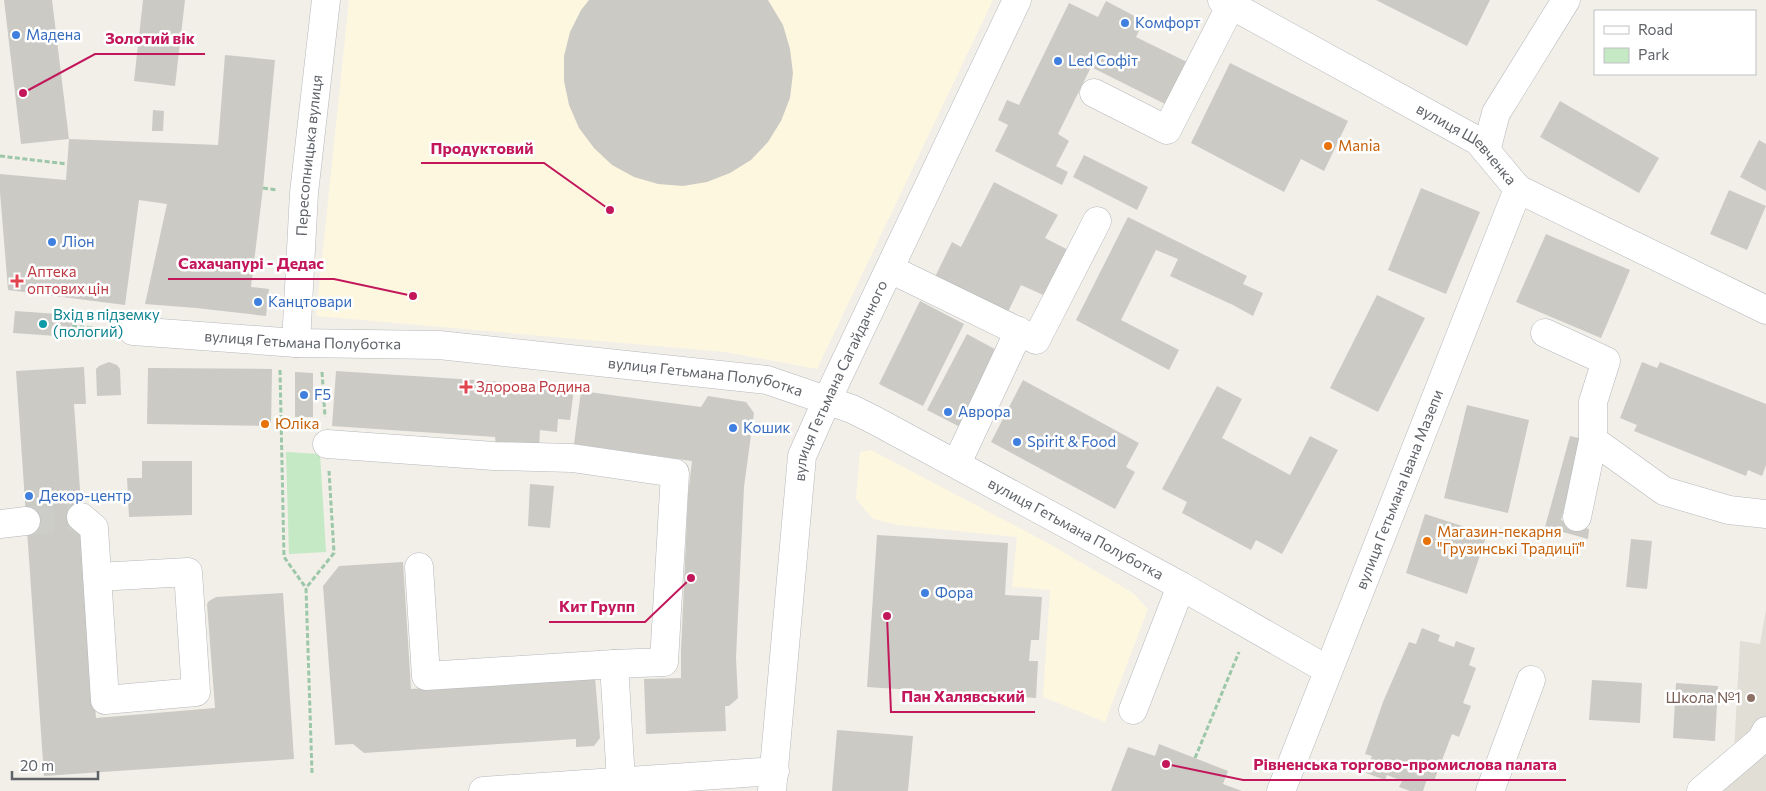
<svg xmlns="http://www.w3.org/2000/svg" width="1766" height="791" font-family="Commissioner,sans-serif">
<rect width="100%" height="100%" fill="#f1efe8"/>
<g fill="#fef7e0">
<polygon points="349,0 993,0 817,369 725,352 316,316"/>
<polygon points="871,450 1046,542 1133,593 1148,609 1105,722 1043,697 1050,590 1012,587 1017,537 898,525 873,519 856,499 860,452"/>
</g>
<polygon fill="#e1ded6" points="1766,610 1766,791 1687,791 1734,752 1740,641 1760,644"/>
<polygon fill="#c5e8c5" points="286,452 320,454 326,552 289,554"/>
<g fill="#cccac5">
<polygon points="4,0 52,0 69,139 21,144"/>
<polygon points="143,0 185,0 175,86 134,81"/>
<polygon points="589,0 768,0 783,25 790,49 793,73 790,98 781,121 768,142 751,160 730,173 707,182 683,186 658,184 634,177 612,165 594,148 579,128 569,105 564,81 564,56 570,32 581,10"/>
<polygon points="1376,0 1490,0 1467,46"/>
<polygon points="1106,1 1144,21 1136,37 1187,62 1165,104 1091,67 1058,134 1069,141 1056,166 1068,172 1062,185 995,151 1008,125 998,120 1007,100 1019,105 1069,3 1098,17"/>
<polygon points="225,55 275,60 263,188 251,287 269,289 266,316 196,308 145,304 167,204 139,200 125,305 8,290 0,192 0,174 66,180 69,139 218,145"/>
<polygon points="1230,63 1348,121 1324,171 1301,159 1284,192 1191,143"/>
<polygon points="1560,101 1659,158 1639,193 1540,137"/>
<polygon points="153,110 164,111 163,131 152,131"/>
<polygon points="1759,140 1766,144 1766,191 1740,177"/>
<polygon points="1084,155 1148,187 1137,210 1073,177"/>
<polygon points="994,182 1058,215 1045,238 1074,253 1050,298 1021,285 1005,318 933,281 952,242 961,247"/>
<polygon points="1421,188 1480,212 1446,294 1388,270"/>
<polygon points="1729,190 1766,206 1747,250 1710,234"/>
<polygon points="1128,217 1247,276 1243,284 1263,293 1253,316 1233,305 1170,276 1178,259 1156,250 1121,320 1179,350 1169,370 1076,320"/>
<polygon points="1546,234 1630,270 1601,338 1516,302"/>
<polygon points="1377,295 1425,318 1378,412 1330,388"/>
<polygon points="920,301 964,324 923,406 879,384"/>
<polygon points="15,311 73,315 71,337 13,333"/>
<polygon points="967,334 1002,353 962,428 927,410"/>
<polygon points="109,362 117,365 120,369 121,395 97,396 96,369 99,366"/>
<polygon points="1642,362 1657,368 1660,362 1766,404 1766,465 1762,476 1748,470 1746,476 1634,431 1637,425 1620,418"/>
<polygon points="84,367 86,404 74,404 96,718 215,708 207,604 209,601 216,597 283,593 294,759 44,776 16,371"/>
<polygon points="148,368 272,369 271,426 147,424"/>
<polygon points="336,371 520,383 574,389 570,420 558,419 557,432 540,430 539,448 496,445 495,437 332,426"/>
<polygon points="295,372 313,373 313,417 295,417"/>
<polygon points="1023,380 1139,443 1126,467 1135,472 1115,509 991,442"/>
<polygon points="1217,386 1242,399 1222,438 1290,475 1310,436 1338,450 1282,554 1256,540 1251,550 1182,513 1187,502 1162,489"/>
<polygon points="581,391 701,407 708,396 746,402 754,413 744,487 736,658 738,698 729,706 725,706 726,731 646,734 644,679 681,678 681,651 688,495 692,461 574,444"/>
<polygon points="1467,405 1529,420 1508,513 1444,498"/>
<polygon points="1570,436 1583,439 1561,520 1589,529 1588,539 1545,527"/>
<polygon points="142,461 192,461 192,515 129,517 127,478 142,478"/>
<polygon points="530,484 554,486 550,528 528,526"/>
<polygon points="1425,514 1487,534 1467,594 1406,573"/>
<polygon points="877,535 1008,543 1005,595 1042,597 1039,640 1031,640 1029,661 1038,661 1036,698 867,687"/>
<polygon points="1631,539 1652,541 1647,589 1626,587"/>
<polygon points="403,562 411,689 595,677 600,738 594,746 576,747 576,739 364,753 353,744 335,745 323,586 339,566"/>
<polygon points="1422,628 1440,635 1438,641 1454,647 1456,641 1475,648 1469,665 1476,668 1463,703 1471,706 1459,737 1452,734 1434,781 1427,779 1423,791 1410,791 1399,787 1402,781 1387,775 1385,780 1366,773 1372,756 1365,754 1383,702 1409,642 1416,644"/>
<polygon points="1592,680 1642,683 1640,723 1589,720"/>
<polygon points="1676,683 1718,686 1715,741 1673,738"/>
<polygon points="837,730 913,736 908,791 832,791"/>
<polygon points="1159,744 1228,771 1223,784 1242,791 1111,791 1128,747 1155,756"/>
</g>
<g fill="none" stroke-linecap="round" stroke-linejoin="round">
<polyline stroke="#ccccc8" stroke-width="28" stroke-dasharray="28 14" stroke-linecap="butt" points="26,521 81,517"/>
<g stroke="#b5b8bc" stroke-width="29">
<g id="minor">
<path id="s1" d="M1222 0 1478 141 1518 189 1766 310"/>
<polyline points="1094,93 1167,130 1231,5"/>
<polyline points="1486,151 1496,113 1566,0"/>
<polyline points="890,269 1036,340 1097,221"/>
<path id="s2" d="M133 331 296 343 439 345 767 380 852 409 876 421 1181 586 1328 670"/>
<polyline points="1545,333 1606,361 1593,402 1593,440 1577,517"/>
<path id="s3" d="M296 343 304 193 326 0"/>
<polyline points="1593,440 1664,491 1729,510 1766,514"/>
<polyline points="327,444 494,456 572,458 675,473 664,662 614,664"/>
<polyline points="957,463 1019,331"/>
<polyline points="81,517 94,528 105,700 196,692 188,572 97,577"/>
<polyline points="0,524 26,521"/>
<polyline points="419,567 426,676 614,664 621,781"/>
<polyline points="1133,710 1181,586"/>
<polyline points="483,791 775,771"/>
<path id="s4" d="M772 791 802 456 827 400 1017 0"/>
<path id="s5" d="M1281 791 1518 189"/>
<polyline points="1490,791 1531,680"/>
<polyline points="1701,791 1761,740 1766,731"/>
</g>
</g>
<g stroke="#9cc7a9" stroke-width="3" stroke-dasharray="5 2.5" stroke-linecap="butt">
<polyline points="0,156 67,164"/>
<polyline points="263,188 277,190"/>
<polyline points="72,326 105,329"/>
<polyline points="280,370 284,557 306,588"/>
<polyline points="322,372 325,417"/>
<polyline points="1195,758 1239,652"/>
<polyline points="312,773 306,588 334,553 329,471"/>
</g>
<use href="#minor" stroke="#fff" stroke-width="28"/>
</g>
<g fill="#3f7fe0" stroke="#fff" stroke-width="2">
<circle cx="1125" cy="23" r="5"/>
<circle cx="16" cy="35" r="5"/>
<circle cx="1058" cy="61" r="5"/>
<circle cx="52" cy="242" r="5"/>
<circle cx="258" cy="302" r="5"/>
<circle cx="304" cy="395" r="5"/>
<circle cx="948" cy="412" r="5"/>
<circle cx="733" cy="428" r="5"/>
<circle cx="1017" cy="442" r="5"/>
<circle cx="29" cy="496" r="5"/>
<circle cx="925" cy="593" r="5"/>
</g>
<g fill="#e8710a" stroke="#fff" stroke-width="2">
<circle cx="1328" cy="146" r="5"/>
<circle cx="265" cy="424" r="5"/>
<circle cx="1427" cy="541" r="5"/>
</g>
<g fill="#e0444e" stroke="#fff" stroke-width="2">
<path d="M14.5 273.5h5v5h5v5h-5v5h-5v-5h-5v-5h5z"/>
<path d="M463.5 379.5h5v5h5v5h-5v5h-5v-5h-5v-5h5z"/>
</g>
<circle fill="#0f9aa8" stroke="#fff" stroke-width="2" cx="43" cy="324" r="5"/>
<circle fill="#8d6e63" stroke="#fff" stroke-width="2" cx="1751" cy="698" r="5"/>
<g text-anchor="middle" stroke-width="5" stroke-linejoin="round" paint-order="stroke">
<g font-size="15" fill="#366cbe" stroke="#fff" text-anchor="start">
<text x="1135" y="28">Комфорт</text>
<text x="26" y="40">Мадена</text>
<text x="1068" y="66">Led Софіт</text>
<text x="62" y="247">Ліон</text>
<text x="268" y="307">Канцтовари</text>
<text x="314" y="400">F5</text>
<text x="958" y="417">Аврора</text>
<text x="743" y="433">Кошик</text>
<text x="1027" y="447">Spirit &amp; Food</text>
<text x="39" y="501">Декор-центр</text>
<text x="935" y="598">Фора</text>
</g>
<g font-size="15" fill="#c56008" stroke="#fff" text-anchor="start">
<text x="1338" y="151">Mania</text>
<text x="275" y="429">Юліка</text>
<text x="1437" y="537">Магазин-пекарня<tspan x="1437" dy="17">"Грузинські Традиції"</tspan></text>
</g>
<g font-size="15" fill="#5f6368" stroke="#fff">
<text dy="5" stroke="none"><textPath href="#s1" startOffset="285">вулиця Шевченка</textPath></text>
<text dy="5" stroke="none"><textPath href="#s3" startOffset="188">Пересопницька вулиця</textPath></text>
<text dy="5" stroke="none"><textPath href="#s2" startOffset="170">вулиця Гетьмана Полуботка</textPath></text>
<text dy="5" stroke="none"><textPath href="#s2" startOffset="575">вулиця Гетьмана Полуботка</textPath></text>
<text dy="5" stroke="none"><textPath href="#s4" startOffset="420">вулиця Гетьмана Сагайдачного</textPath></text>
<text dy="5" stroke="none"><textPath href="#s5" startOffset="324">вулиця Гетьмана Івана Мазепи</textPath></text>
<text dy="5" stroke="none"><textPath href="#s2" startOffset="980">вулиця Гетьмана Полуботка</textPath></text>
</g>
<g font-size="15" fill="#be3a42" stroke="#fff" text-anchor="start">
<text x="27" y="277">Аптека<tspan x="27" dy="17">оптових цін</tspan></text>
<text x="476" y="392">Здорова Родина</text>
</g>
<g font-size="15" fill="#0d838f" stroke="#fff" text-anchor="start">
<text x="53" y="320">Вхід в підземку<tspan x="53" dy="17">(пологий)</tspan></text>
</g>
<g font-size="15" fill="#785e54" stroke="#fff" text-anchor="end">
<text x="1741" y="703">Школа №1</text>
</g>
</g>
<path fill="none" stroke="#c2185b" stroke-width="2" d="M23 93L95 54H205M610 210L544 163H421M413 296L334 279H168M691 578L645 622H549M887 616L891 712H1035M1166 764L1243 780H1566"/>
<g fill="#c2185b" stroke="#fff" stroke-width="2">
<circle cx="23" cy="93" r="5"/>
<circle cx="610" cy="210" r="5"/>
<circle cx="413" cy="296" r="5"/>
<circle cx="691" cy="578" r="5"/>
<circle cx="887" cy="616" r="5"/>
<circle cx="1166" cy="764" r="5"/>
</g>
<g font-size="16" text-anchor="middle" font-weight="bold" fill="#c2185b" stroke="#fff" stroke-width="5" stroke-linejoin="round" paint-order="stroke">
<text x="150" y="44">Золотий вік</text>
<text x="482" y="154">Продуктовий</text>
<text x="251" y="269">Сахачапурі - Дедас</text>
<text x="597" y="612">Кит Групп</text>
<text x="963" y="702">Пан Халявський</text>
<text x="1405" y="770">Рівненська торгово-промислова палата</text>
</g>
<rect x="1594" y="10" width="162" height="65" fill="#ffffff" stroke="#bfc1c3"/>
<rect x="1604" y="26" width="25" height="8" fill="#ffffff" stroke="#bfc1c3"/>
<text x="1638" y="35" font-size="15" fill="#5f6368">Road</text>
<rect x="1604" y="48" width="25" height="15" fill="#c5e8c5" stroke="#bfc1c3"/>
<text x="1638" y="60" font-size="15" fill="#5f6368">Park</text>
<path d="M12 771v8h86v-8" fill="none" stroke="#5f6368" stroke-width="2.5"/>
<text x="20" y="771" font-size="15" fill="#5f6368" stroke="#ffffff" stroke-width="4" paint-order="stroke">20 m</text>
</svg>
